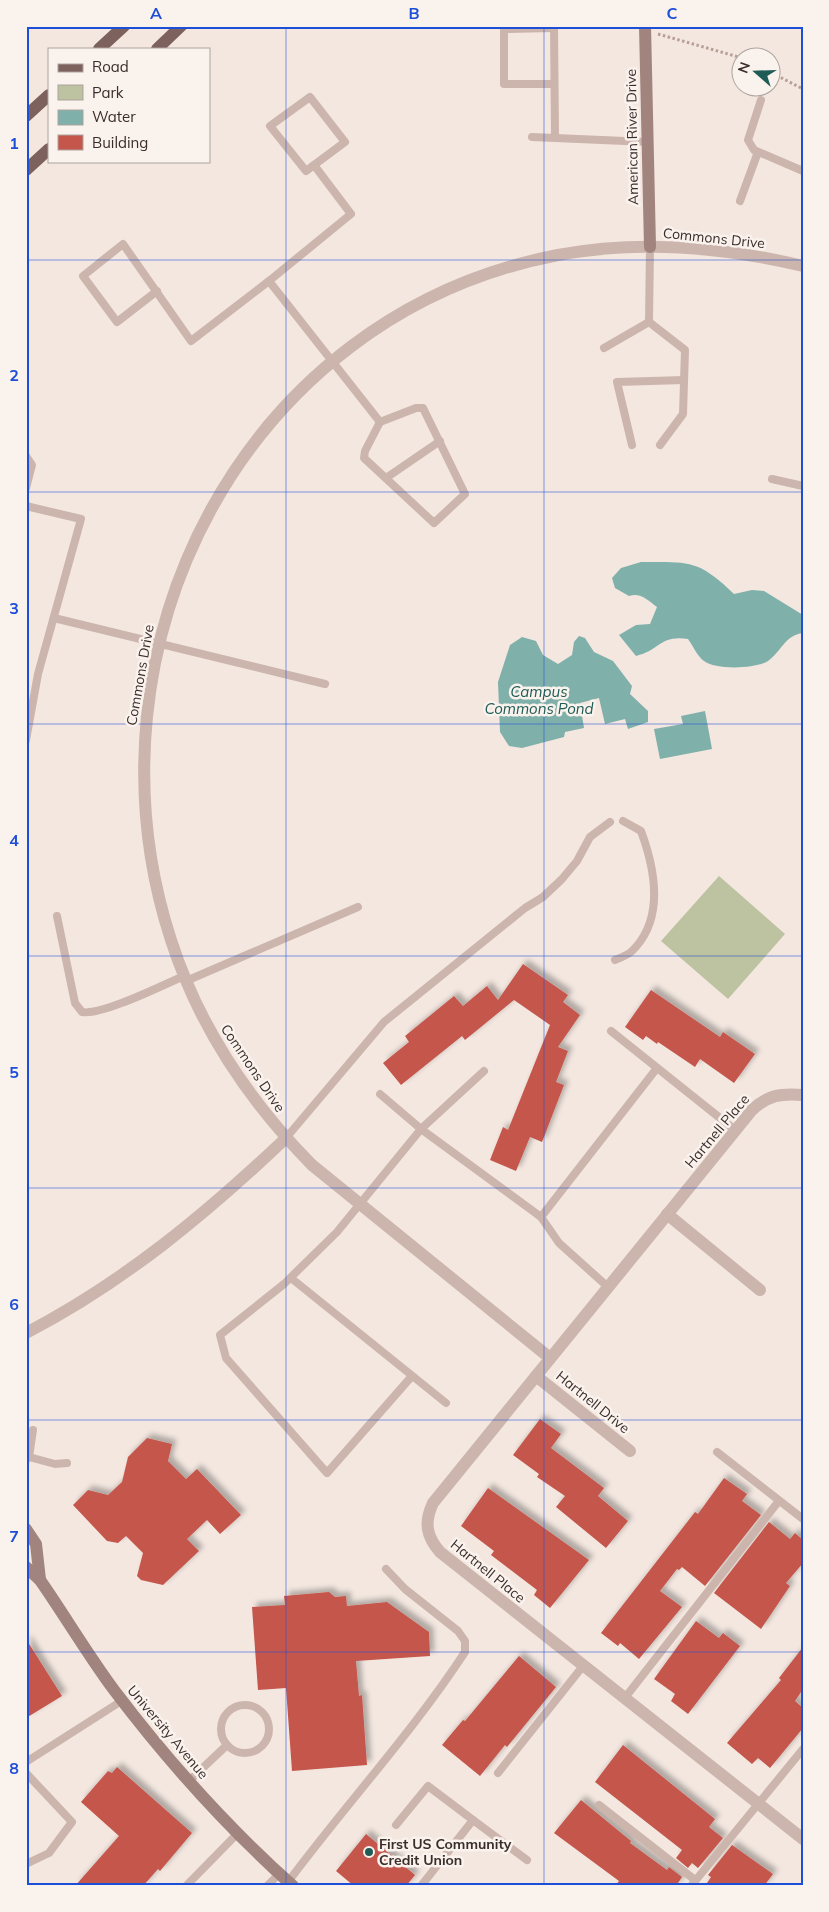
<svg xmlns="http://www.w3.org/2000/svg" width="829" height="1912" font-family="Mulish,sans-serif">
<defs>
<filter id="shadow"><feDropShadow dx="4.5" dy="-4.5" stdDeviation="2.5" flood-color="#0004"/></filter>
</defs>
<rect width="100%" height="100%" fill="#f3e7e0"/>
<polygon fill="#bdc3a0" points="719,876 785,934 728,999 661,941"/>
<g fill="#7fb0aa">
<path d="M641 562C689 562 698 559 734 594L752 590 764 591 803 615V633C785 635 781 652 768 661 756 669 715 670 704 661 698 657 693 646 688 639 659 635 661 650 636 656L619 635 636 625 650 624 657 607C648 600 640 592 629 596L615 588 612 578 621 568Z"/>
<polygon points="579,636 585,638 594,652 613,661 632,686 630,694 648,711 648,722 628,729 625,719 605,724 599,698 580,703 584,728 565,732 564,737 522,748 509,746 500,732 498,682 510,645 522,637 536,641 543,655 558,664 572,655 574,642"/>
<polygon points="705,711 712,749 660,759 654,729 683,724 681,716"/>
</g>
<g fill="#c5564c" filter="url(#shadow)">
<polygon points="523,964 568,995 563,1002 580,1015 558,1047 568,1051 556,1082 564,1085 542,1142 530,1137 516,1171 490,1160 503,1127 508,1130 550,1025 514,1000 465,1040 462,1036 401,1085 383,1063 409,1042 405,1036 454,996 463,1006 487,986 498,1000"/>
<polygon points="651,990 720,1037 723,1032 755,1054 734,1083 700,1059 695,1067 658,1042 657,1044 646,1036 643,1040 625,1027"/>
<polygon points="540,1419 561,1434 551,1448 604,1488 598,1496 628,1521 606,1548 556,1507 565,1496 537,1477 539,1474 513,1455"/>
<polygon points="147,1438 172,1444 168,1461 186,1479 197,1469 241,1515 220,1534 207,1520 187,1539 199,1551 163,1585 141,1580 137,1576 143,1553 126,1536 118,1543 107,1541 73,1505 88,1490 108,1495 122,1482 128,1457"/>
<polygon points="724,1478 747,1494 742,1501 761,1515 705,1586 682,1567 679,1570 677,1569 660,1591 682,1607 639,1659 620,1643 618,1646 601,1633 695,1512 698,1514"/>
<polygon points="488,1488 589,1560 550,1608 534,1595 537,1590 491,1555 494,1551 461,1526"/>
<polygon points="769,1522 790,1539 795,1533 803,1540 803,1563 786,1583 790,1586 761,1629 714,1593"/>
<polygon points="329,1592 335,1597 346,1596 347,1606 387,1602 429,1632 430,1656 356,1661 359,1696 362,1695 367,1765 292,1771 286,1688 258,1690 252,1607 285,1605 284,1596"/>
<polygon points="696,1621 719,1638 723,1633 740,1646 688,1714 671,1701 675,1694 654,1679"/>
<polygon points="26,1639 62,1696 26,1718"/>
<polygon points="803,1647 803,1689 795,1701 803,1708 803,1728 770,1768 758,1758 752,1764 727,1743 781,1680 779,1678"/>
<polygon points="519,1656 556,1687 507,1747 505,1745 480,1776 442,1745 463,1720 465,1721"/>
<polygon points="623,1745 715,1819 709,1827 723,1838 698,1868 692,1863 688,1868 676,1858 682,1850 595,1782"/>
<polygon points="117,1767 192,1833 160,1871 158,1869 143,1886 75,1886 119,1836 81,1802 108,1771 112,1773"/>
<polygon points="581,1800 631,1841 630,1843 667,1870 669,1867 682,1877 676,1886 615,1886 619,1881 554,1833"/>
<polygon points="366,1834 415,1875 406,1886 354,1886 336,1871"/>
<polygon points="732,1845 773,1874 764,1886 705,1886 711,1877 708,1875"/>
</g>
<g fill="none" stroke-linecap="round" stroke-linejoin="round">
<g stroke="#b89f96" stroke-width="3" stroke-dasharray="2.5 2.5" stroke-linecap="butt">
<polyline points="658,34 742,58"/>
<polyline points="772,73 803,89"/>
</g>
<g stroke="#ccb5ac" stroke-width="8">
<polyline points="554,26 555,136"/>
<polyline points="553,84 504,84 504,29 554,28"/>
<polygon points="310,97 345,142 306,171 270,126"/>
<polyline points="761,100 748,140 754,150 803,171"/>
<polyline points="532,137 648,142"/>
<polyline points="740,201 758,152"/>
<polyline points="269,281 380,422"/>
<polyline points="157,291 117,322 83,276 123,244 191,341 269,281 351,214 314,165"/>
<polyline points="649,322 685,350 683,414 660,445"/>
<polyline points="649,322 650,247"/>
<polyline points="604,348 649,322"/>
<polygon points="416,408 423,408 465,494 434,523 364,458 365,451 380,422"/>
<polyline points="632,445 617,382 684,380"/>
<polyline points="26,456 32,465 26,488"/>
<polyline points="386,478 440,441"/>
<polyline points="772,479 803,486"/>
<polyline points="26,506 81,519 38,674 26,740"/>
<polyline points="54,618 325,684"/>
<path d="M57 916 75 1003 82 1012C101 1016 163 985 184 976"/>
<path d="M615 960C620 958 628 955 632 951 665 919 655 869 641 831L623 821"/>
<polyline points="186,981 358,907"/>
<polyline points="611,1031 735,1130"/>
<polyline points="380,1094 421,1129 541,1217 559,1243 608,1287"/>
<polyline points="286,1138 384,1022 525,908 543,897 562,879 577,861 590,837 610,822"/>
<polyline points="541,1217 657,1068"/>
<polyline points="291,1278 446,1403"/>
<polyline points="412,1376 327,1473 226,1358 220,1335 284,1284 337,1232 421,1129 484,1071"/>
<polyline points="717,1452 803,1519"/>
<polyline points="29,1457 55,1464 67,1463"/>
<polyline points="26,1460 29,1457 33,1430"/>
<polyline points="624,1699 778,1502"/>
<circle cx="245" cy="1729" r="24"/>
<polyline points="26,1762 123,1700"/>
<polyline points="26,1773 72,1822 49,1853 26,1864"/>
<polyline points="498,1773 583,1666"/>
<polyline points="189,1781 227,1745"/>
<polyline points="599,1805 695,1880"/>
<polyline points="473,1820 527,1860"/>
<polyline points="396,1825 428,1786 473,1820 421,1886"/>
<path d="M288 1882C346 1804 412 1733 465 1652V1641L458 1631 405 1589 386 1569"/>
<polyline points="186,1886 237,1834"/>
<polyline points="267,1886 279,1874"/>
<polyline points="691,1886 803,1749"/>
</g>
<g stroke="#ccb5ac" stroke-width="12">
<path d="M803 1095C781 1093 768 1095 752 1110L433 1503C424 1522 426 1536 440 1552L803 1839"/>
<polyline points="667,1214 760,1290"/>
<path d="M26 1333C124 1282 206 1214 286 1138"/>
<path d="M550 1358 312 1165C249 1101 199 1027 171 940 75 645 245 315 558 255 639 240 723 247 803 266"/>
<polyline points="536,1376 630,1451"/>
</g>
<g stroke="#a0847d" stroke-width="12">
<polyline points="645,26 650,247"/>
<polyline points="26,1529 36,1544 40,1580"/>
<path d="M26 1567 40 1580C65 1616 88 1655 114 1690 167 1760 227 1827 293 1886"/>
</g>
<g stroke="#7c615c" stroke-width="12">
<polyline points="99,49 124,26"/>
<polyline points="157,49 181,26"/>
<polyline points="26,116 49,95"/>
<polyline points="26,170 49,149"/>
</g>
</g>
<path fill="none" stroke="#1d4ed8" stroke-width="1" stroke-opacity="0.55" d="M286 26V1886M544 26V1886M26 260H803M26 492H803M26 724H803M26 956H803M26 1188H803M26 1420H803M26 1652H803"/>
<circle fill="#205c56" stroke="#faf2ed" stroke-width="2" cx="369" cy="1852" r="5"/>
<g text-anchor="middle" stroke-width="5" stroke-linejoin="round" paint-order="stroke">
<g font-size="14" fill="#3a2d2b" stroke="#faf2ed">
<text transform="translate(632 137) rotate(-91)" y="5">American River Drive</text>
<text transform="translate(714 238) rotate(6)" y="5">Commons Drive</text>
<text transform="translate(140 675) rotate(-80)" y="5">Commons Drive</text>
<text transform="translate(253 1068) rotate(56)" y="5">Commons Drive</text>
<text transform="translate(717 1131) rotate(-50)" y="5">Hartnell Place</text>
<text transform="translate(593 1402) rotate(39)" y="5">Hartnell Drive</text>
<text transform="translate(488 1571) rotate(39)" y="5">Hartnell Place</text>
<text transform="translate(168 1732) rotate(50)" y="5">University Avenue</text>
</g>
<g font-size="14" font-weight="bold" fill="#3a2d2b" stroke="#faf2ed" text-anchor="start">
<text x="379" y="1849">First US Community<tspan x="379" dy="16">Credit Union</tspan></text>
</g>
<g font-size="15" font-style="italic" fill="#205c56" stroke="#faf2ed">
<text x="539" y="697">Campus<tspan x="539" dy="17">Commons Pond</tspan></text>
</g>
</g>
<rect width="829" height="1912" fill="none" stroke="#faf2ed" stroke-width="55"/>
<rect x="48" y="48" width="162" height="115" fill="#faf2ed" stroke="#ada39f"/>
<rect x="58" y="64" width="25" height="8" fill="#7c615c" stroke="#ada39f"/>
<text x="92" y="72" font-size="15" fill="#3a2d2b">Road</text>
<rect x="58" y="85" width="25" height="15" fill="#bdc3a0" stroke="#ada39f"/>
<text x="92" y="98" font-size="15" fill="#3a2d2b">Park</text>
<rect x="58" y="110" width="25" height="15" fill="#7fb0aa" stroke="#ada39f"/>
<text x="92" y="122" font-size="15" fill="#3a2d2b">Water</text>
<rect x="58" y="135" width="25" height="15" fill="#c5564c" stroke="#ada39f"/>
<text x="92" y="148" font-size="15" fill="#3a2d2b">Building</text>
<g transform="translate(756 72) rotate(290)"><circle r="24" fill="#faf2ed" stroke="#ada39f"/>
<path d="M0-4L9 19L0 12L-9 19Z" fill="#205c56"/>
<text y="-8" font-size="14" font-weight="bold" text-anchor="middle" fill="#3a2d2b">N</text>
</g>
<rect x="28" y="28" width="774" height="1856" fill="none" stroke="#1d4ed8" stroke-width="2"/>
<g font-size="16" text-anchor="middle" font-weight="bold" fill="#1d4ed8">
<text x="156" y="19">A</text>
<text x="414" y="19">B</text>
<text x="672" y="19">C</text>
<text x="14" y="149">1</text>
<text x="14" y="381">2</text>
<text x="14" y="614">3</text>
<text x="14" y="846">4</text>
<text x="14" y="1078">5</text>
<text x="14" y="1310">6</text>
<text x="14" y="1542">7</text>
<text x="14" y="1774">8</text>
</g>
</svg>
